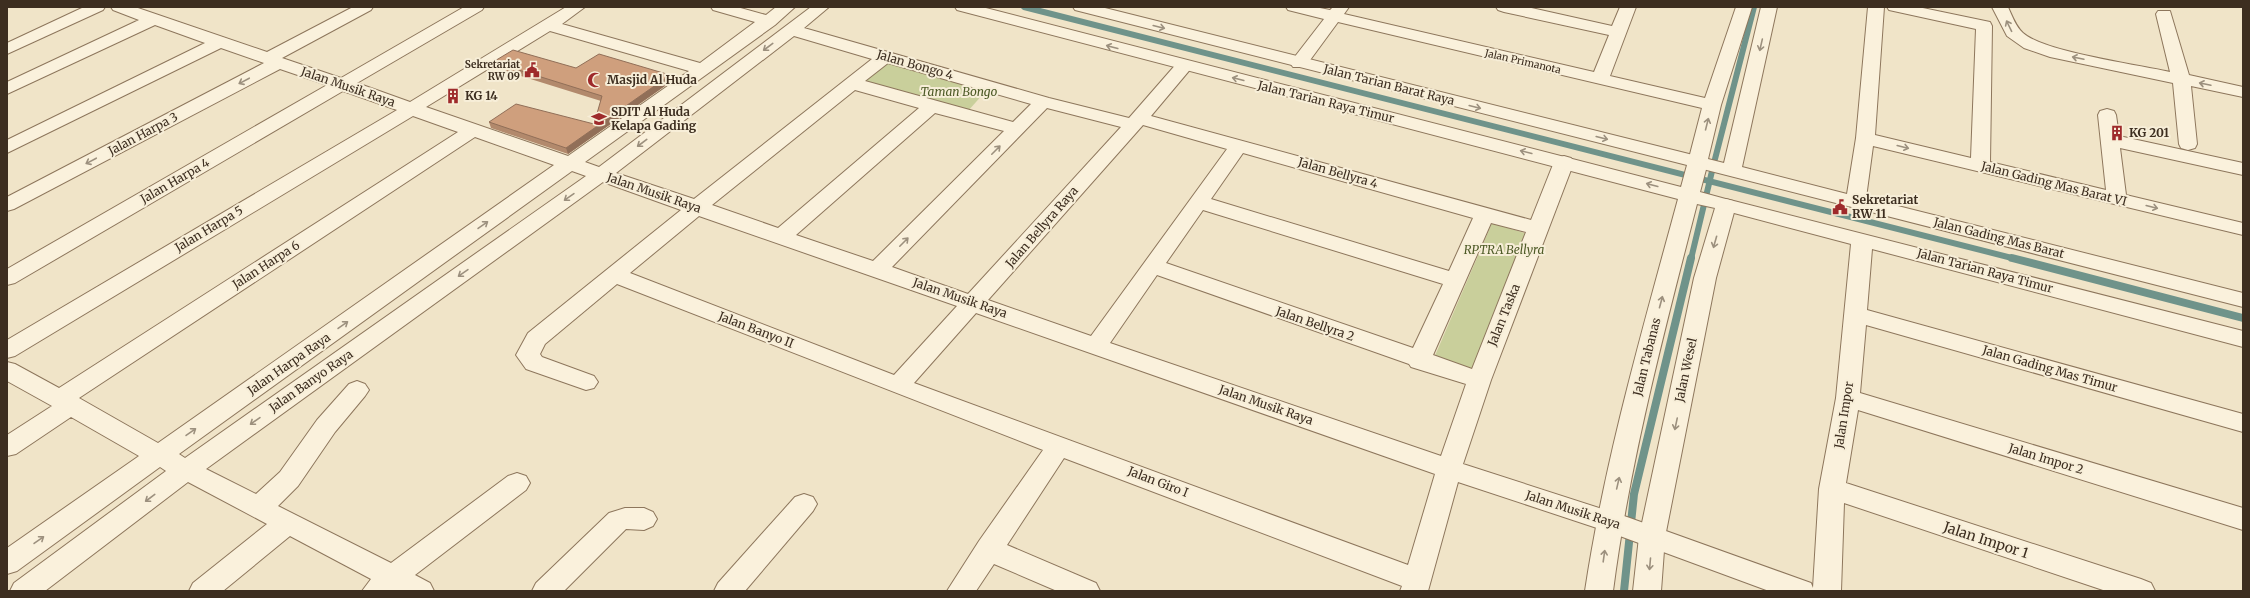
<svg xmlns="http://www.w3.org/2000/svg" width="2250" height="598" font-family="Merriweather,serif">
<rect width="100%" height="100%" fill="#f0e4c8"/>
<g fill="#c9cf9b">
<polygon points="886,59 992,84 968,111 857,82"/>
<polygon points="1492,223 1534,236 1473,372 1434,358"/>
</g>
<g fill="none" stroke-linecap="round" stroke-linejoin="round">
<g stroke="#6f938a" stroke-width="6">
<polyline points="1024,7 2016,259"/>
<polyline points="1715,159 1754,7"/>
<polyline points="1691,259 1713,167"/>
</g>
<g stroke="#6f938a" stroke-width="8">
<polyline points="2012,258 2243,318"/>
<polyline points="1624,591 1634,494 1691,258"/>
</g>
<g stroke="#8d765c" stroke-width="2">
<g id="minor">
<polygon points="84,7 105,7 103,10 7,54 7,43"/>
<path d="M111 7H135L267 52 353 7H373L371 10 282 58 341 78 464 7H484L482 10 357 83 410 102 566 7H585L562 24 700 63 755 22 713 10 711 7H737L766 15 776 7H795L775 25 585 162 599 167 811 7H829L804 28 1049 98 1129 118 1178 62H1190L1193 66 1151 116 1531 220 1554 162 1557 158 1564 156 1571 158 1574 162 1491 380 1463 464 1627 517 1811 583 1813 588 1819 489 1836 398 1851 244 1719 209 1716 205 1719 201 1726 199 2243 331V347L1872 249 1867 310 2243 414V432L1866 325 1860 393 2243 508V530L1858 410 1846 483 2141 579 2151 583 2155 591H2106L1844 503 1841 591H1769L1609 532 1458 482 1428 591H1400L1402 586 1064 458 1007 545 1096 583 1100 591H1057L994 564 976 591H947L979 541 1043 450 617 284 545 344 540 354 542 357 594 376 598 382 594 388 586 390 526 369 516 355 528 333 681 210 603 182 206 469 256 494 280 472 317 420 349 384 357 381 365 384 369 390 365 396 335 432 298 486 278 506 391 563 508 476 517 473 526 476 530 483 526 490 415 575 430 583 434 591H362L371 579 290 536 223 591H189L193 583 267 524 188 482 45 591H10L14 583 166 471 160 467 17 571 7 574V548L139 456 71 417 16 454 7 456V435L52 406 7 381V362L15 364 59 388 458 132 413 116 15 356 7 358V340L397 110 343 91 15 283 7 285V269L327 85 280 69 14 209 7 211V197L264 63 221 48 7 153V140L205 43 155 25 7 94V82L139 20 113 10ZM550 31 689 71 568 156 426 107ZM794 36 872 59 694 199 616 173ZM888 63 1031 104 1013 122 865 81ZM855 90 919 108 778 228 712 205ZM1047 108 1121 127 968 294 892 267ZM935 113 1004 131 873 261 796 235ZM1143 125 1227 149 1091 336 988 300ZM475 137 554 165 158 443 79 398ZM1243 153 1473 218 1449 271 1211 199ZM572 171 586 176 185 458 179 454ZM1203 210 1443 284 1413 348 1166 263ZM699 216 957 306 894 375 630 273ZM1491 223 1526 232 1472 369 1433 355ZM1157 275 1409 364 1411 367 1466 384 1441 456 1110 343ZM976 313 1435 474 1408 565 914 383Z"/>
<polygon points="1286,7 1315,7 1330,10 1333,7 1349,7 1344,14 1594,72 1609,35 1504,12 1498,10 1496,7 1527,7 1612,26 1620,7 1636,7 1610,76 1705,98 1736,7 1752,7 1721,105 1708,159 1724,163 1761,7 1777,7 1742,167 1847,194 1856,138 1868,7 1884,7 1875,135 1971,158 1976,29 1889,10 1887,7 1918,7 1990,22 1992,26 1990,162 2106,190 2098,115 2100,111 2107,109 2114,111 2116,115 2119,136 2243,163 2243,175 2120,148 2126,195 2243,223 2243,235 1873,146 1866,198 2243,293 2243,307 1691,166 1688,162 1702,108 1338,22 1305,67 1293,67 1290,63 1324,19 1288,10"/>
<path d="M1992 7H2008C2012 16 2016 27 2023 33 2044 52 2139 65 2170 72L2156 14 2158 11H2170L2189 75 2243 87V97L2191 86 2197 144 2195 148 2188 150 2181 148 2179 144 2173 83 2050 57 2024 48 2007 36Z"/>
<polygon points="804,494 813,497 817,504 813,511 745,591 714,591 718,583 795,497"/>
<polygon points="625,508 644,508 653,512 657,519 653,526 644,530 626,529 564,591 532,591 536,583 609,513"/>
</g>
</g>
<g stroke="#8d765c" stroke-width="2">
<path id="tertiary" d="M955 7H982L1681 187 1687 165 1075 10 1073 7H1101L1705 158 1708 162 1700 192 1733 201 1736 205 1716 278 1665 537 1661 591H1633L1639 537 1694 278 1715 208 1697 204C1664 332 1630 460 1613 591H1585C1605 458 1643 328 1678 199L957 10Z"/>
</g>
<use href="#minor" fill="#faf1dc" fill-rule="evenodd"/>
<use href="#tertiary" fill="#faf1dc" fill-rule="evenodd"/>
</g>
<polygon fill="#b2896c" points="493,62 576,68 672,81 568,154 491,128 489,122 594,124 601,101 495,68"/>
<polygon fill="#916f58" points="670,75 672,81 568,154 566,148"/>
<polygon fill="#cf9f7d" stroke="#916f58" points="513,50 576,68 599,54 670,75 566,148 489,122 516,104 594,124 602,96 493,62"/>
<defs><path id="oneway-shaft" d="M-6 0H5M1.5-3L5.5 0L1.5 3" fill="none" stroke-width="1.6" stroke-linecap="round" stroke-linejoin="round"/></defs>
<g stroke="#9c907e">
<use href="#oneway-shaft" transform="translate(2009 26) rotate(-116)"/>
<use href="#oneway-shaft" transform="translate(1159 27) rotate(14)"/>
<use href="#oneway-shaft" transform="translate(1761 45) rotate(103)"/>
<use href="#oneway-shaft" transform="translate(768 47) rotate(143)"/>
<use href="#oneway-shaft" transform="translate(1112 47) rotate(-165)"/>
<use href="#oneway-shaft" transform="translate(2078 58) rotate(-168)"/>
<use href="#oneway-shaft" transform="translate(1238 79) rotate(-166)"/>
<use href="#oneway-shaft" transform="translate(244 81) rotate(152)"/>
<use href="#oneway-shaft" transform="translate(2205 84) rotate(-168)"/>
<use href="#oneway-shaft" transform="translate(1475 107) rotate(14)"/>
<use href="#oneway-shaft" transform="translate(1707 124) rotate(-76)"/>
<use href="#oneway-shaft" transform="translate(1602 138) rotate(14)"/>
<use href="#oneway-shaft" transform="translate(642 143) rotate(143)"/>
<use href="#oneway-shaft" transform="translate(1903 147) rotate(14)"/>
<use href="#oneway-shaft" transform="translate(996 150) rotate(-45)"/>
<use href="#oneway-shaft" transform="translate(1526 152) rotate(-166)"/>
<use href="#oneway-shaft" transform="translate(91 161) rotate(152)"/>
<use href="#oneway-shaft" transform="translate(1652 185) rotate(-165)"/>
<use href="#oneway-shaft" transform="translate(569 197) rotate(145)"/>
<use href="#oneway-shaft" transform="translate(2152 207) rotate(14)"/>
<use href="#oneway-shaft" transform="translate(483 225) rotate(-35)"/>
<use href="#oneway-shaft" transform="translate(904 242) rotate(-45)"/>
<use href="#oneway-shaft" transform="translate(1715 242) rotate(106)"/>
<use href="#oneway-shaft" transform="translate(463 273) rotate(145)"/>
<use href="#oneway-shaft" transform="translate(1661 302) rotate(-75)"/>
<use href="#oneway-shaft" transform="translate(343 325) rotate(-35)"/>
<use href="#oneway-shaft" transform="translate(255 421) rotate(145)"/>
<use href="#oneway-shaft" transform="translate(1676 424) rotate(102)"/>
<use href="#oneway-shaft" transform="translate(191 432) rotate(-35)"/>
<use href="#oneway-shaft" transform="translate(1618 483) rotate(-77)"/>
<use href="#oneway-shaft" transform="translate(150 498) rotate(143)"/>
<use href="#oneway-shaft" transform="translate(39 540) rotate(-35)"/>
<use href="#oneway-shaft" transform="translate(1604 556) rotate(-82)"/>
<use href="#oneway-shaft" transform="translate(1650 564) rotate(95)"/>
</g>
<defs>
<g id="civic-bare" transform="scale(1.2)"><path d="M-.6-6.5H3V-4.5H.6V-3L4-1V1h2V6H-6V1h2V-1L-.6-3ZM-1.2 2.5V6h2.4V2.5Z" fill="#9e2a2b" stroke="#f7eed8" stroke-width="2.5" paint-order="stroke"/></g>
<g id="mosque-bare" transform="scale(1.2)"><path d="M3.5-4.9A6 6 0 1 0 3.5 4.9A5 5 0 1 1 3.5-4.9Z" fill="#9e2a2b" stroke="#f7eed8" stroke-width="2.5" paint-order="stroke"/></g>
<g id="building-bare" transform="scale(1.2)"><path d="M-4-6H4V6H1V3H-1V6H-4ZM-2.5-4.3h1.7v1.8h-1.7ZM.8-4.3h1.7v1.8H.8ZM-2.5-1h1.7V.8h-1.7ZM.8-1h1.7V.8H.8Z" fill="#9e2a2b" stroke="#f7eed8" stroke-width="2.5" paint-order="stroke"/></g>
<g id="school-bare" transform="scale(1.2)"><path d="M0-5L7-2L0 1L-7-2ZM-4 1L0 2.5L4 1V4Q0 6-4 4Z" fill="#9e2a2b" stroke="#f7eed8" stroke-width="2.5" paint-order="stroke"/></g>
</defs>
<g fill-rule="evenodd">
<use href="#civic-bare" x="532" y="70"/>
<use href="#mosque-bare" x="595" y="80"/>
<use href="#building-bare" x="453" y="96"/>
<use href="#school-bare" x="599" y="119"/>
<use href="#building-bare" x="2117" y="133"/>
<use href="#civic-bare" x="1840" y="207"/>
</g>
<g text-anchor="middle" stroke-width="4" stroke-linejoin="round" paint-order="stroke">
<g font-size="10" fill="#3d2e20" stroke="#f7eed8">
<text transform="translate(1523 61) rotate(13)" y="4">Jalan Primanota</text>
</g>
<g font-size="10" font-weight="bold" fill="#3d2e20" stroke="#f7eed8" text-anchor="end">
<text x="520" y="68">Sekretariat<tspan x="520" dy="12">RW 09</tspan></text>
</g>
<g font-size="12" fill="#3d2e20" stroke="#f7eed8">
<text transform="translate(915 65) rotate(16)" y="4">Jalan Bongo 4</text>
<text transform="translate(1389 85) rotate(14)" y="4">Jalan Tarian Barat Raya</text>
<text transform="translate(348 87) rotate(19)" y="4">Jalan Musik Raya</text>
<text transform="translate(1326 102) rotate(14)" y="4">Jalan Tarian Raya Timur</text>
<text transform="translate(143 134) rotate(-28)" y="4">Jalan Harpa 3</text>
<text transform="translate(1338 173) rotate(16)" y="4">Jalan Bellyra 4</text>
<text transform="translate(175 181) rotate(-30)" y="4">Jalan Harpa 4</text>
<text transform="translate(2054 184) rotate(14)" y="4">Jalan Gading Mas Barat VI</text>
<text transform="translate(654 193) rotate(19)" y="4">Jalan Musik Raya</text>
<text transform="translate(1042 227) rotate(-49)" y="4">Jalan Bellyra Raya</text>
<text transform="translate(209 229) rotate(-31)" y="4">Jalan Harpa 5</text>
<text transform="translate(1999 238) rotate(14)" y="4">Jalan Gading Mas Barat</text>
<text transform="translate(266 265) rotate(-33)" y="4">Jalan Harpa 6</text>
<text transform="translate(1985 271) rotate(15)" y="4">Jalan Tarian Raya Timur</text>
<text transform="translate(960 298) rotate(19)" y="4">Jalan Musik Raya</text>
<text transform="translate(1504 315) rotate(-68)" y="4">Jalan Taska</text>
<text transform="translate(1315 324) rotate(19)" y="4">Jalan Bellyra 2</text>
<text transform="translate(756 330) rotate(21)" y="4">Jalan Banyo II</text>
<text transform="translate(1647 357) rotate(-76)" y="4">Jalan Tabanas</text>
<text transform="translate(289 364) rotate(-35)" y="4">Jalan Harpa Raya</text>
<text transform="translate(2050 369) rotate(16)" y="4">Jalan Gading Mas Timur</text>
<text transform="translate(1686 370) rotate(-78)" y="4">Jalan Wesel</text>
<text transform="translate(311 381) rotate(-35)" y="4">Jalan Banyo Raya</text>
<text transform="translate(1266 405) rotate(19)" y="4">Jalan Musik Raya</text>
<text transform="translate(1844 415) rotate(-81)" y="4">Jalan Impor</text>
<text transform="translate(2046 459) rotate(17)" y="4">Jalan Impor 2</text>
<text transform="translate(1158 482) rotate(21)" y="4">Jalan Giro I</text>
<text transform="translate(1573 510) rotate(18)" y="4">Jalan Musik Raya</text>
</g>
<g font-size="12" font-weight="bold" fill="#3d2e20" stroke="#f7eed8" text-anchor="start">
<text x="607" y="84">Masjid Al Huda</text>
<text x="465" y="100">KG 14</text>
<text x="611" y="116">SDIT Al Huda<tspan x="611" dy="14">Kelapa Gading</tspan></text>
<text x="2129" y="137">KG 201</text>
<text x="1852" y="204">Sekretariat<tspan x="1852" dy="14">RW 11</tspan></text>
</g>
<g font-size="12" font-style="italic" fill="#4d5a26" stroke="#f7eed8">
<text x="959" y="96">Taman Bongo</text>
<text x="1504" y="254">RPTRA Bellyra</text>
</g>
<g font-size="14" fill="#3d2e20" stroke="#f7eed8">
<text transform="translate(1986 540) rotate(18)" y="5">Jalan Impor 1</text>
</g>
</g>
<rect width="2250" height="598" fill="none" stroke="#3d2e20" stroke-width="16"/>
</svg>
